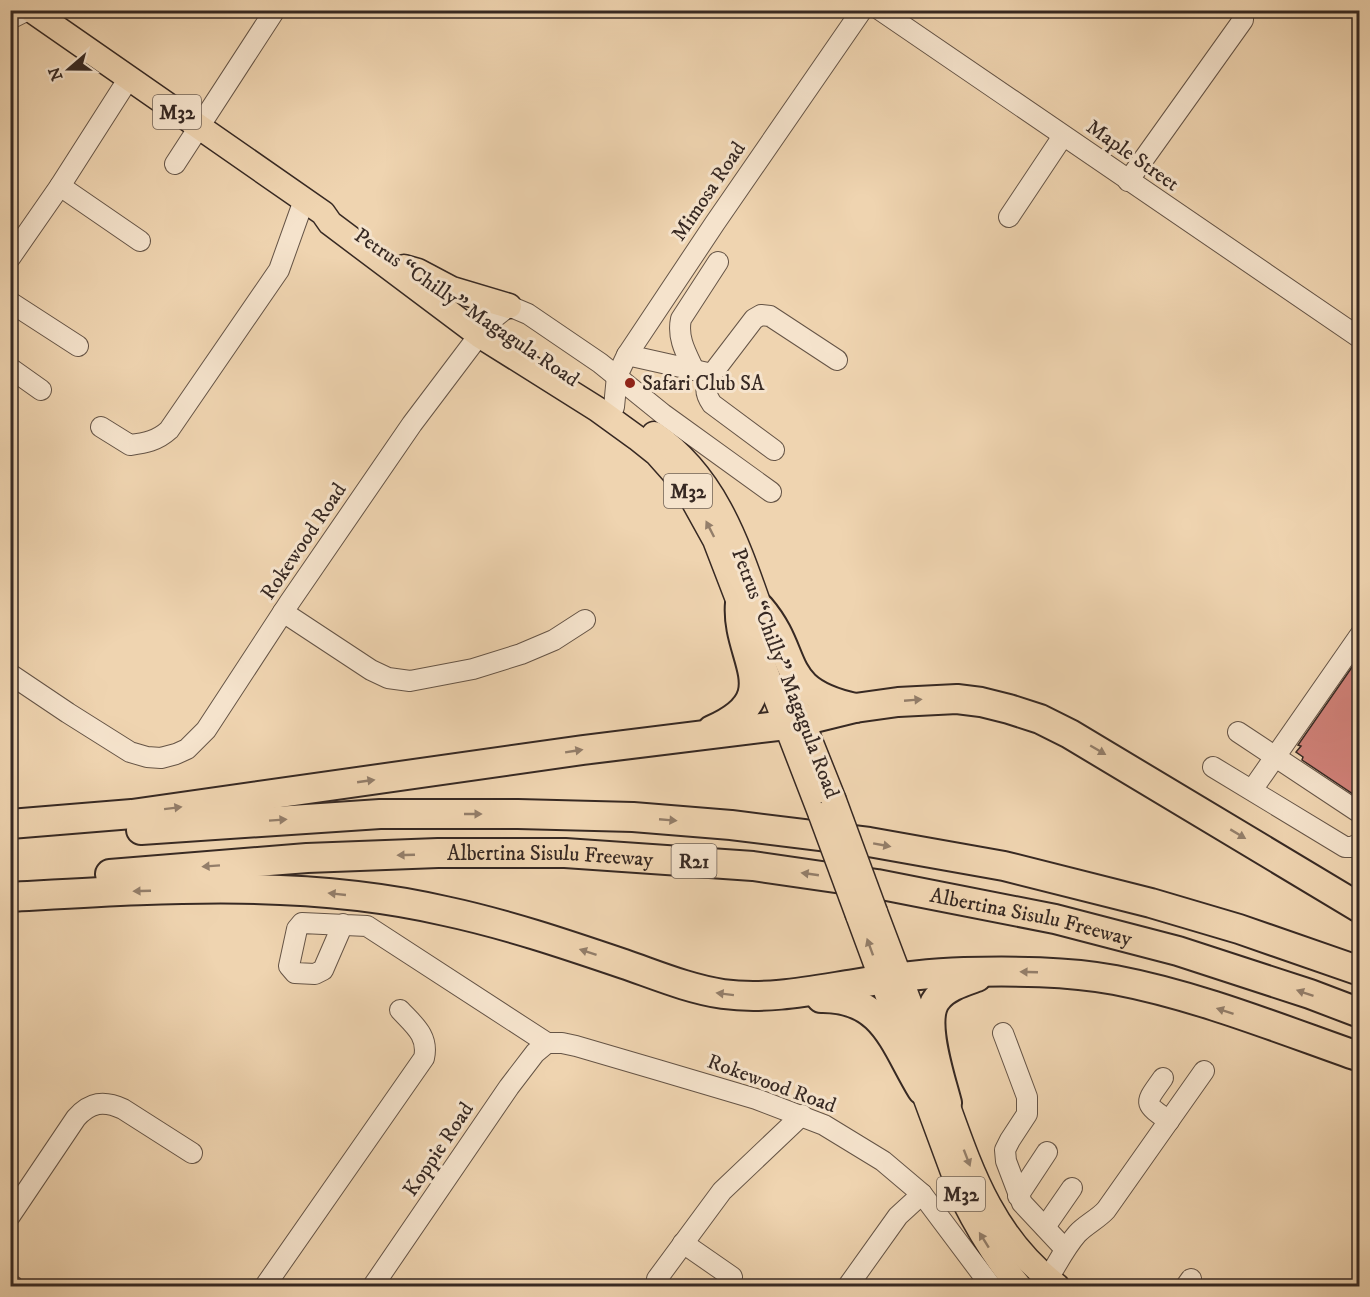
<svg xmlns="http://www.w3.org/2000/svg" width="1370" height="1297" font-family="'IM FELL DW Pica',serif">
<rect width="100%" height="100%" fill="#efd4b0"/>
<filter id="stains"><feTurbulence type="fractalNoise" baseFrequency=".00333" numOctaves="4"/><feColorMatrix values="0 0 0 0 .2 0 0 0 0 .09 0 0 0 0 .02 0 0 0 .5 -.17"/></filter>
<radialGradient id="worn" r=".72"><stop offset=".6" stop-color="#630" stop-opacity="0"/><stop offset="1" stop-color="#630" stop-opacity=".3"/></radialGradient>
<polygon fill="#cf8077" stroke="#372923" stroke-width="1.5" points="1359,657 1359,798 1302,760 1303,757 1296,752 1301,746 1298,745"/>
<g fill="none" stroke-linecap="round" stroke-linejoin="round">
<g stroke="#655446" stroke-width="22">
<g id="minor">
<polyline points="880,10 1360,338"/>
<polyline points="10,19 28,10"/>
<polyline points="175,164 275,10"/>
<polyline points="1128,181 1243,20 1243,10"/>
<polyline points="60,186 140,241"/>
<polyline points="1009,217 1063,136"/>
<polyline points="10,258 60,186 129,78"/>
<polyline points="10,302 78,346"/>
<polyline points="627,355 712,374 754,319 761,315 770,316 837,360"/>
<polyline points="10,368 41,390"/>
<path d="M694 370C686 353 677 338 681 319L718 262"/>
<path d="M712 374C706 386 703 391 712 404L774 450"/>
<polyline points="614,407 617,376 627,355 715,223 862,10"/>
<path d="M101 427 130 445C145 443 157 441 169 430L279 270 304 200"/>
<polyline points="283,612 371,670 388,678 410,681 473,669 521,654 554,640 585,620"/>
<polyline points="10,674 68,713 130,752 147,757 161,758 176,754 187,749 206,730 289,603 412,424 489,322 509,306 528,314 600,363 663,414 771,492"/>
<polyline points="1238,732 1360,813"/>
<polyline points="1213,767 1345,847 1352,847 1360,843"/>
<polyline points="1252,790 1360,635"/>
<polyline points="343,924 323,970 315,974 295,973 289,966 297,929 302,923 367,926 547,1043"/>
<polyline points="1003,1033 1027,1097 1027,1114 1010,1140 1005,1150 1006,1161 1022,1203 1065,1249"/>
<polyline points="547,1043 562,1043 576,1046 658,1070 756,1099 824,1125 883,1161 922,1194 991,1286"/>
<path d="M1163 1078C1145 1104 1142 1102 1169 1121"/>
<polyline points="1018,1196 1047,1152"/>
<path d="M10 1216 76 1118C90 1102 104 1100 123 1109L192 1153"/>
<polyline points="1045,1227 1072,1188"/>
<polyline points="683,1243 732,1277"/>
<polyline points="10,1285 13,1286"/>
<path d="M265 1286 424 1058C429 1036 414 1025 400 1010"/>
<polyline points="373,1286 509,1087 535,1053 547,1043"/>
<polyline points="656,1286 657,1279 722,1191 802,1115"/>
<polyline points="848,1286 898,1216 922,1194"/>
<path d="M1043 1286C1055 1269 1063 1250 1077 1234 1085 1225 1098 1219 1106 1210L1204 1071"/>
<polyline points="1186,1286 1191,1279"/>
</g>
</g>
<g stroke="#372923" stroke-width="27">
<g id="major">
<polyline points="31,10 323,213 330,223 479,335 597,409 637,438 657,454 673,472 689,493 715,540 821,815"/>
<polyline points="404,267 418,271 452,289 509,306"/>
<path d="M654 434C720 479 740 553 766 625"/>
<polyline points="799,713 833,798"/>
<polyline points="875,912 928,1052"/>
<path d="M858 915 963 1199C979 1231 996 1259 1019 1286"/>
<path d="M941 1087C969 1164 989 1234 1057 1286"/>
</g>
</g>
<g stroke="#372923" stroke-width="32">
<g id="highway">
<path d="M760 608C801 656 775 690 855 708"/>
<path d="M712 730C789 696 735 658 740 603"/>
<polyline points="10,824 132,814 583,750 786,725 855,708 898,702 957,699 981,702 1009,709 1040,719 1070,734 1360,908"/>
<polyline points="141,830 380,814 518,814 633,817 731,825 869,842 1004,866 1151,903 1239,929 1360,971"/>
<path id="s1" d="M110 874 307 858 438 853H565L753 866 877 884 1055 919 1178 951 1310 994 1360 1013"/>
<path d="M10 897C155 889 303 878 445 911 506 924 565 944 624 964 656 975 689 989 723 994 767 1000 810 991 854 984 890 978 927 973 964 972 1014 971 1066 971 1115 980 1199 996 1280 1029 1360 1057"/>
<path d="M821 998C884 997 894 1044 922 1090"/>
<path d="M947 1103C941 1079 920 1020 937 999 946 987 963 982 977 977"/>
</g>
</g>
<use href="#minor" stroke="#f5e3cc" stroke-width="20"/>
<use href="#major" stroke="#efd4b0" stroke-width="24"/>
<use href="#highway" stroke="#efd4b0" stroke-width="28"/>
<g stroke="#372923" stroke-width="27" stroke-linecap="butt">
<g id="major-bridge">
<polyline points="833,798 875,912"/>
<polyline points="821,815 858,915"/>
</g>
</g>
<use href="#major-bridge" stroke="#efd4b0" stroke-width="24"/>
</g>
<defs><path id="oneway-solid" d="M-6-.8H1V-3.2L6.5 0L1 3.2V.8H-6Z" transform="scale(1.5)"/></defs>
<g fill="#937e6a">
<use href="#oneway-solid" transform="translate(710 529) rotate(-117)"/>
<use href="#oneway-solid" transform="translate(913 700) rotate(-5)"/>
<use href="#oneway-solid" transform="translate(1098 750) rotate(30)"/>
<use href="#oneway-solid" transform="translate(574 751) rotate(-9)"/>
<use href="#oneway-solid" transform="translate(366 781) rotate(-8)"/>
<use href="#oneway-solid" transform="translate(173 808) rotate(-7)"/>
<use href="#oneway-solid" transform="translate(473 814)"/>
<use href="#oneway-solid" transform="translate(278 820) rotate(-4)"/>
<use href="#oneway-solid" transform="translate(668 820) rotate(5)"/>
<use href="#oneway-solid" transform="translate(1238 834) rotate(31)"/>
<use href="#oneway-solid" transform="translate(882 845) rotate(10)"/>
<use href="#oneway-solid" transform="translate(406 855) rotate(178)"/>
<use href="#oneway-solid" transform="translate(211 866) rotate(176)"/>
<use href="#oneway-solid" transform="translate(810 874) rotate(-172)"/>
<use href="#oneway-solid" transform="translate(142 891) rotate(178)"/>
<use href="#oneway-solid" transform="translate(337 894) rotate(-174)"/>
<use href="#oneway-solid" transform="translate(870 947) rotate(-110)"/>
<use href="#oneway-solid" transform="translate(588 952) rotate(-162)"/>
<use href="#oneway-solid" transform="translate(1029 972) rotate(-178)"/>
<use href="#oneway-solid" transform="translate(1305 993) rotate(-161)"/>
<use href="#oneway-solid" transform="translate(725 994) rotate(-173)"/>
<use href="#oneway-solid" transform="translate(1225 1011) rotate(-162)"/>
<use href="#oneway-solid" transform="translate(967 1158) rotate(69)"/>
<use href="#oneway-solid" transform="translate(984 1240) rotate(-122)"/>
</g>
<circle fill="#8f2418" stroke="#f5e3cc" stroke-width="2" cx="630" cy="383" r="6"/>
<g text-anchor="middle" stroke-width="6" stroke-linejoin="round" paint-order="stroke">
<g fill="#f5e3cc" stroke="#706156" stroke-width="1.5">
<rect x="153" y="95" width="48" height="34" rx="4.5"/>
<rect x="664" y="474" width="48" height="34" rx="4.5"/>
<rect x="671.5" y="844" width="45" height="34" rx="4.5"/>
<rect x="937" y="1177" width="48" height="34" rx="4.5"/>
</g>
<g font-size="20" font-weight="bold" fill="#372923">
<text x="177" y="119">M32</text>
<text x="688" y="498">M32</text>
<text x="694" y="868">R21</text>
<text x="961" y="1201">M32</text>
</g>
<g font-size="21" fill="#372923" stroke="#f5e3cc">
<text transform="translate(1133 155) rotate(35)" y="7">Maple Street</text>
<text transform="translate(708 191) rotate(-56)" y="7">Mimosa Road</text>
<text transform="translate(467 307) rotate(34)" y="7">Petrus “Chilly” Magagula Road</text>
<text transform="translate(303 541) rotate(-56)" y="7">Rokewood Road</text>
<text transform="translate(786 673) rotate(69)" y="7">Petrus “Chilly” Magagula Road</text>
<text dy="7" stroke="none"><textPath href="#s1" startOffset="441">Albertina Sisulu Freeway</textPath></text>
<text dy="7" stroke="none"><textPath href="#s1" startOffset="927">Albertina Sisulu Freeway</textPath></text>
<text transform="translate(772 1083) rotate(20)" y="7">Rokewood Road</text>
<text transform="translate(438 1149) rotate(-56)" y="7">Koppie Road</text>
</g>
<g font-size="21" fill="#372923" stroke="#f5e3cc" text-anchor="start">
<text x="642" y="390">Safari Club SA</text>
</g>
</g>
<rect width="1370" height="1297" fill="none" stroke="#efd4b0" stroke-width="36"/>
<rect x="12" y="12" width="1346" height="1273" fill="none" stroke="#372923" stroke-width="3"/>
<rect x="18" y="18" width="1334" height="1261" fill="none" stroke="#372923" stroke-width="1.5"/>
<g transform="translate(69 69) rotate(250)" stroke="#f5e3cc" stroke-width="4.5" paint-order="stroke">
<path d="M0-4.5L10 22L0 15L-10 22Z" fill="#372923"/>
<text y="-9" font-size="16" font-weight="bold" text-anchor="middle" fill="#372923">N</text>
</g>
<rect width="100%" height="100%" filter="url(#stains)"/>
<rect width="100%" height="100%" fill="url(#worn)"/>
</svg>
